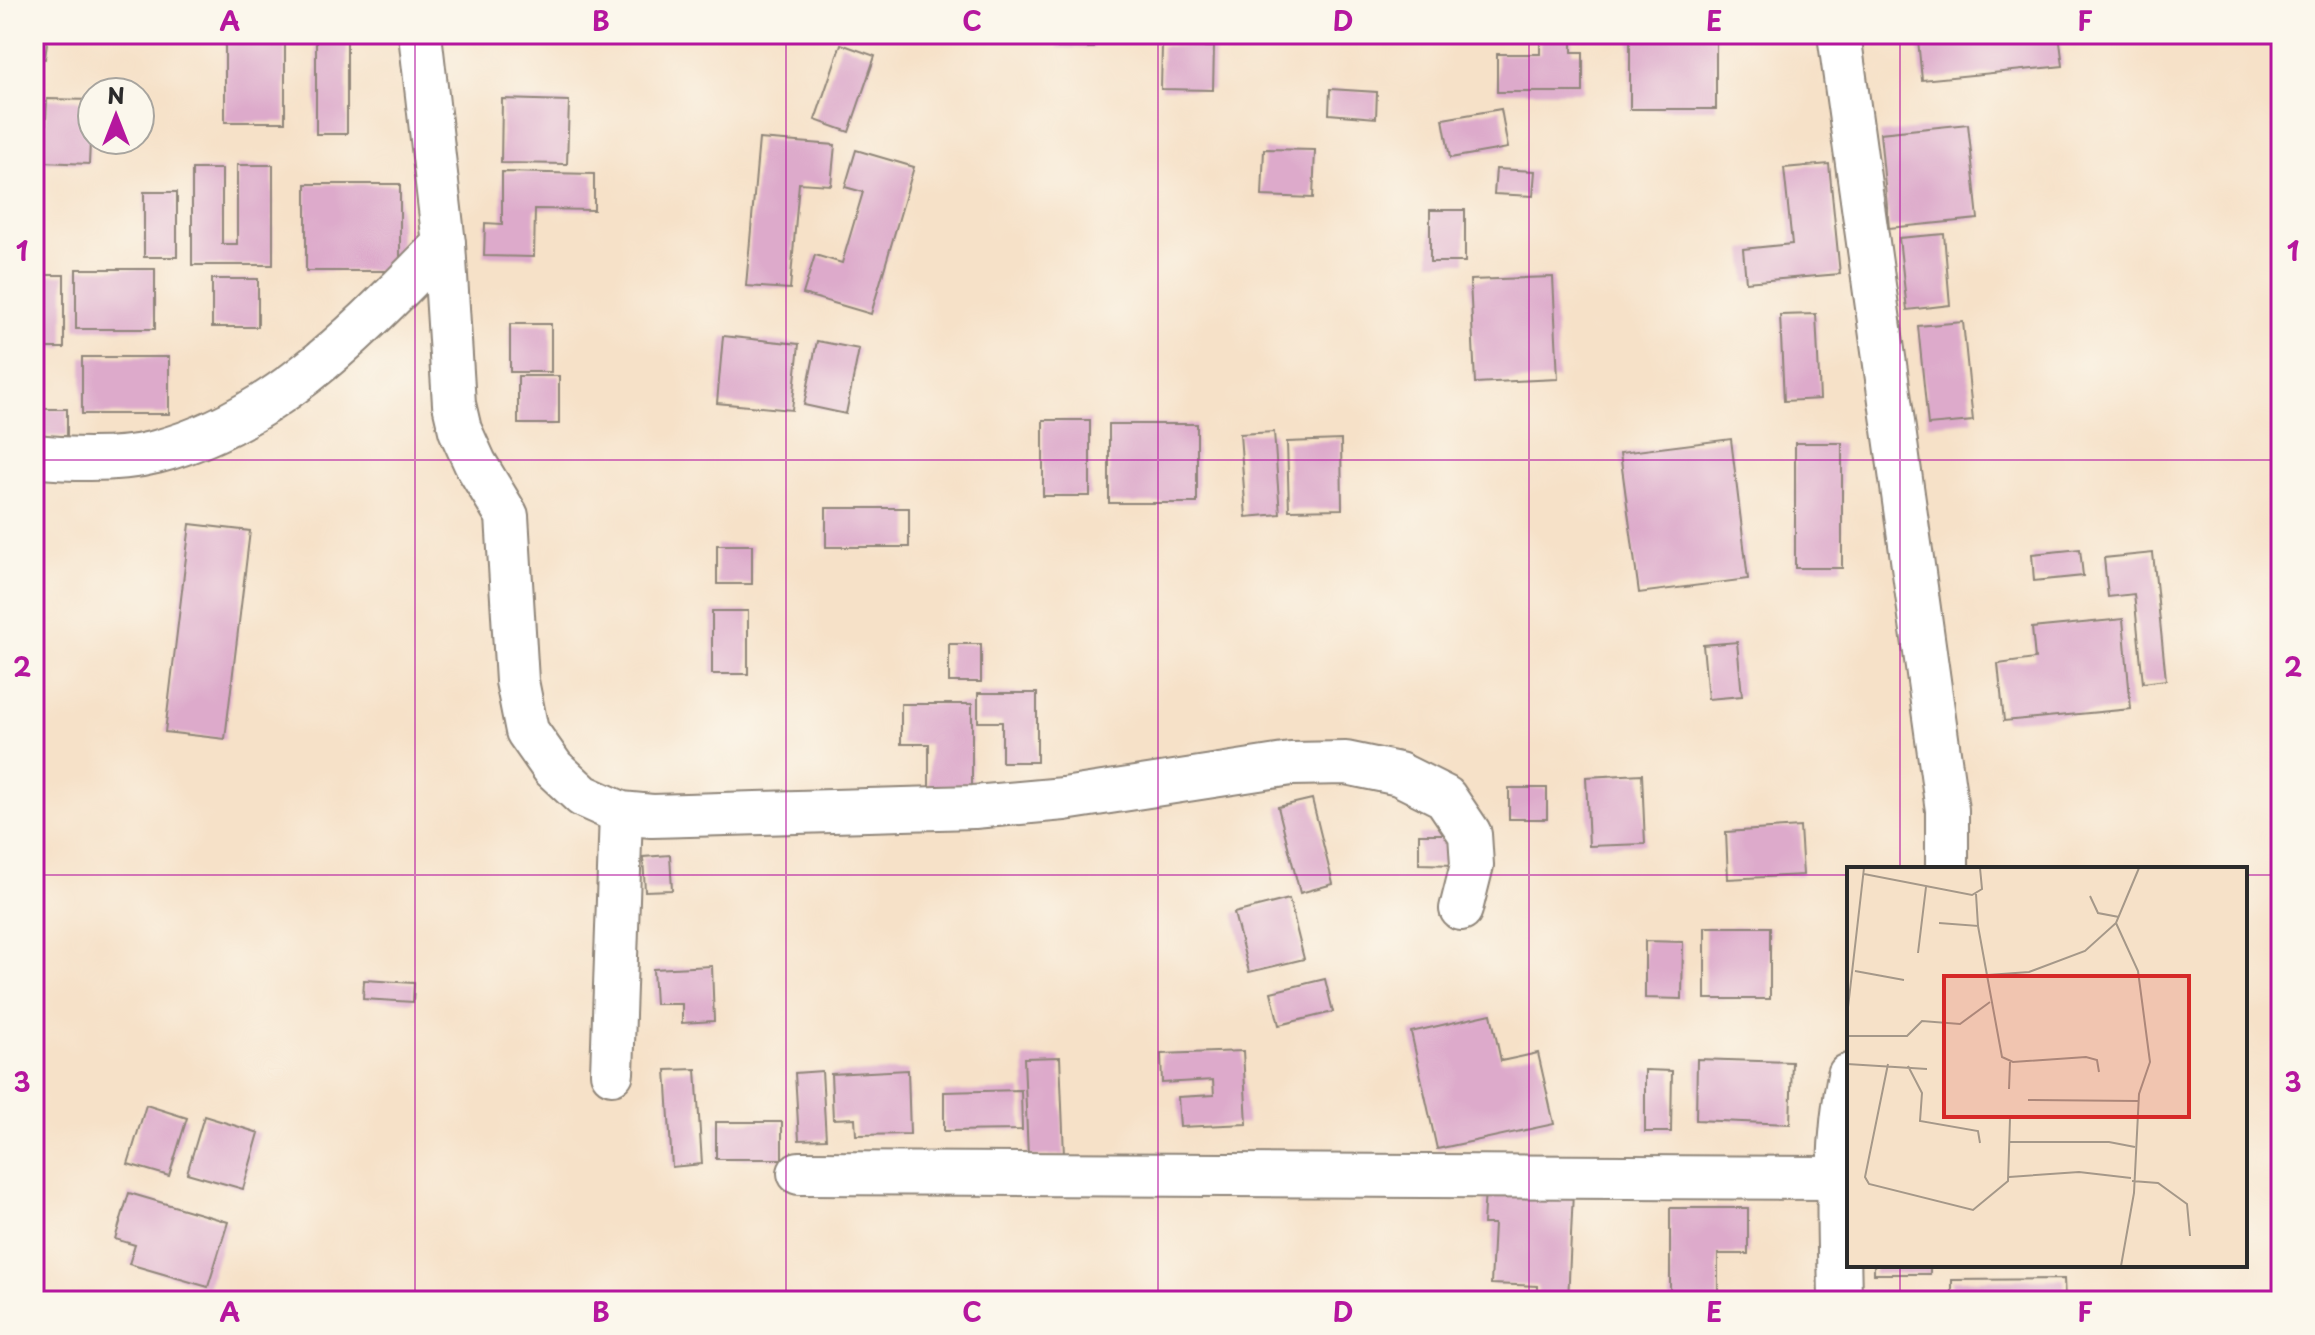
<svg xmlns="http://www.w3.org/2000/svg" width="2315" height="1335" font-family="'Playpen Sans',sans-serif">
<rect width="100%" height="100%" fill="#fbf7ec"/>
<filter id="ink" filterUnits="userSpaceOnUse"><feTurbulence type="fractalNoise" baseFrequency=".0125" numOctaves="2"/><feDisplacementMap in="SourceGraphic" scale="16" xChannelSelector="R" yChannelSelector="G"/><feConvolveMatrix kernelMatrix="1 2 1 2 8 2 1 2 1" color-interpolation-filters="sRGB"/></filter>
<filter id="wash" filterUnits="userSpaceOnUse"><feTurbulence type="fractalNoise" baseFrequency=".006" numOctaves="4" result="noise"/><feDisplacementMap in="SourceGraphic" scale="32" xChannelSelector="R" yChannelSelector="G"/><feGaussianBlur stdDeviation="1.8" result="paint"/><feColorMatrix in="noise" values="0 0 0 0 0 0 0 0 0 0 0 0 0 0 0 0 0 1.4 0 .05"/><feComposite in="paint" operator="in"/></filter>
<g filter="url(#wash)">
<rect width="100%" height="100%" fill="#f6e1c8"/>
<g id="blocks">
<g fill="#ddaacb">
<polygon points="34,34 48,34 45,59 34,58"/>
<rect x="225" y="34" width="60" height="88"/>
<polygon points="1059,34 1094,34 1094,48 1058,48"/>
<polygon points="1214,34 1271,34 1271,39 1214,37"/>
<polygon points="1540,34 1572,34 1572,52 1583,52 1583,92 1497,92 1497,54 1540,54"/>
<rect x="1630" y="34" width="86" height="75"/>
<rect x="1774" y="34" width="37" height="3"/>
<polygon points="1980,34 2059,34 2063,66 1922,80 1918,40"/>
<rect x="316" y="39" width="31" height="95"/>
<polygon points="841,44 875,56 849,132 815,120"/>
<polygon points="1162,46 1214,47 1213,90 1161,89"/>
<polygon points="1330,89 1377,92 1376,118 1329,114"/>
<polygon points="47,99 92,100 89,164 44,162"/>
<polygon points="502,99 569,101 567,164 501,163"/>
<polygon points="1501,109 1508,148 1450,158 1443,119"/>
<polygon points="1968,124 1978,219 1889,228 1880,133"/>
<polygon points="759,139 835,145 831,185 799,183 790,289 746,286"/>
<polygon points="1264,149 1315,150 1313,198 1262,196"/>
<polygon points="856,150 914,167 871,314 803,294 815,255 842,263 863,192 845,187"/>
<polygon points="1829,164 1840,274 1746,282 1743,249 1792,244 1784,168"/>
<polygon points="237,165 273,165 273,265 192,265 192,169 222,169 222,244 237,244"/>
<polygon points="1496,169 1535,171 1533,196 1494,194"/>
<polygon points="502,172 594,174 594,210 535,209 534,257 484,256 485,223 502,224"/>
<rect x="306" y="184" width="94" height="87"/>
<rect x="144" y="192" width="33" height="65"/>
<rect x="1430" y="210" width="35" height="52"/>
<polygon points="1944,234 1950,305 1907,310 1899,238"/>
<rect x="76" y="269" width="79" height="60"/>
<polygon points="34,275 64,275 64,348 38,348 38,306 34,306"/>
<polygon points="1553,277 1558,379 1475,383 1470,280"/>
<rect x="212" y="279" width="46" height="48"/>
<polygon points="1816,314 1820,399 1784,401 1780,315"/>
<polygon points="1963,322 1973,421 1928,425 1918,326"/>
<rect x="510" y="324" width="41" height="48"/>
<polygon points="723,336 799,344 792,410 717,403"/>
<polygon points="817,341 859,349 846,414 804,405"/>
<rect x="82" y="357" width="87" height="57"/>
<rect x="518" y="376" width="41" height="48"/>
<rect x="34" y="409" width="33" height="27"/>
<rect x="1043" y="420" width="47" height="76"/>
<rect x="1109" y="424" width="88" height="79"/>
<polygon points="1274,432 1280,514 1246,517 1240,434"/>
<polygon points="1731,439 1748,579 1639,593 1620,453"/>
<polygon points="1341,440 1342,509 1289,510 1287,442"/>
<rect x="1795" y="443" width="47" height="125"/>
<rect x="826" y="508" width="83" height="39"/>
<polygon points="190,524 250,531 225,739 165,732"/>
<rect x="717" y="545" width="35" height="39"/>
<polygon points="2080,549 2083,576 2034,581 2032,554"/>
<polygon points="2153,553 2166,680 2143,683 2134,594 2108,597 2104,558"/>
<rect x="712" y="611" width="36" height="63"/>
<polygon points="2123,619 2131,709 2004,721 1998,664 2035,659 2032,628"/>
<polygon points="1737,642 1742,696 1708,699 1703,645"/>
<rect x="949" y="644" width="32" height="38"/>
<polygon points="978,693 1037,693 1037,762 1002,762 1002,722 978,722"/>
<polygon points="901,704 972,704 972,787 929,787 929,744 901,744"/>
<polygon points="1642,774 1645,844 1589,846 1586,777"/>
<rect x="1509" y="788" width="38" height="31"/>
<polygon points="1312,799 1333,884 1300,893 1278,807"/>
<polygon points="1800,827 1803,875 1728,879 1726,832"/>
<polygon points="1419,834 1456,834 1455,865 1419,864"/>
<polygon points="670,855 672,890 645,891 643,857"/>
<polygon points="1289,899 1304,959 1249,972 1234,913"/>
<rect x="1705" y="927" width="65" height="72"/>
<polygon points="1645,941 1683,942 1682,999 1645,998"/>
<polygon points="712,966 714,1021 682,1023 682,1004 655,1004 653,969"/>
<polygon points="1325,979 1333,1012 1279,1025 1271,992"/>
<polygon points="364,980 414,983 413,1002 363,999"/>
<polygon points="1491,1014 1501,1061 1538,1053 1554,1124 1437,1149 1411,1032"/>
<polygon points="1243,1051 1247,1124 1180,1127 1178,1097 1214,1095 1213,1080 1162,1083 1161,1054"/>
<polygon points="1060,1057 1064,1155 1028,1157 1024,1058"/>
<polygon points="1697,1059 1792,1062 1790,1124 1696,1120"/>
<polygon points="696,1069 702,1164 672,1167 666,1070"/>
<polygon points="908,1070 910,1134 856,1135 855,1118 833,1119 831,1074"/>
<polygon points="1645,1070 1672,1071 1671,1132 1645,1132"/>
<polygon points="822,1071 826,1139 799,1140 795,1073"/>
<polygon points="1021,1090 1022,1130 944,1131 944,1092"/>
<polygon points="146,1105 187,1118 169,1176 128,1164"/>
<polygon points="204,1116 259,1133 243,1189 187,1173"/>
<rect x="716" y="1122" width="66" height="37"/>
<polygon points="1485,1188 1573,1192 1568,1301 1538,1301 1538,1286 1491,1284 1494,1224 1483,1224"/>
<polygon points="129,1193 228,1222 208,1287 129,1264 135,1245 115,1239"/>
<polygon points="1670,1208 1748,1208 1748,1254 1718,1254 1718,1301 1670,1301"/>
<rect x="1874" y="1265" width="56" height="9"/>
<polygon points="2064,1279 2065,1301 1952,1301 1952,1280"/>
</g>
</g>
</g>
<g filter="url(#ink)">
<use href="#blocks" fill-opacity="0" stroke="#90867a" stroke-width="2"/>
<g fill="none" stroke-linecap="round" stroke-linejoin="round">
<g stroke="#90867a" stroke-width="46">
<g id="minor">
<polyline points="420,34 444,244 454,404 460,430 475,463 507,516 517,681 527,731 553,768 583,796 621,813 652,816 974,807 1064,799 1291,764 1346,763 1399,774 1445,797 1470,834 1472,865 1461,909"/>
<polyline points="1839,34 1947,810 1947,869"/>
<path d="M34 456C73 460 117 462 156 452 275 421 360 329 444 244"/>
<polyline points="612,1073 621,813"/>
<polyline points="799,1173 1838,1178"/>
<path d="M1840 1301C1839 1225 1834 1150 1849 1075"/>
</g>
</g>
<use href="#minor" stroke="#fff" stroke-width="42"/>
</g>
</g>
<path fill="none" stroke="#b5179e" stroke-width="2" stroke-opacity="0.55" d="M415 34V1301M786 34V1301M1158 34V1301M1529 34V1301M1900 34V869M34 460H2281M34 875H1849M2245 875H2281M1900 1265V1301"/>
<g transform="translate(1847 867)">
<rect width="400" height="400" fill="#f6e1c8"/>
<path fill="none" stroke="#a59889" stroke-width="2" d="M17 7 125 28 135 22 133 1M243 29 251 46 272 50M92 56 131 59 129 27M269 56 291 104 303 195 292 227 287 326 274 399M131 59 155 190 166 195 239 190 250 193 252 205M71 86 79 20M8 104 57 113M141 108 182 105 238 84 269 56 292 1M0 149 17 1M0 169H60L75 154 113 157 143 135M0 197 80 202M41 197 18 310 22 317 126 343 161 314 163 252M61 199 75 226 73 254 131 264 133 276M162 222 163 195M181 233 292 234M163 275H262L288 280M162 310 232 305 284 311M285 314 311 316 340 337 343 369"/>
<path fill="#d62828" fill-opacity="0.15" stroke="#d62828" stroke-width="4" d="M97 109H342V250H97Z"/>
<rect width="400" height="400" fill="none" stroke="#2b2b2b" stroke-width="4"/>
</g>
<rect width="2315" height="1335" fill="none" stroke="#fbf7ec" stroke-width="88"/>
<g transform="translate(116 116)"><circle r="38" fill="#fbf7ec" stroke="#a8a59f" stroke-width="2"/>
<path d="M0-6L14 30L0 20L-14 30Z" fill="#b5179e"/>
<text y="-12" font-size="22" font-weight="bold" text-anchor="middle" fill="#2b2b2b">N</text>
</g>
<rect x="44" y="44" width="2227" height="1247" fill="none" stroke="#b5179e" stroke-width="3"/>
<g font-size="26" text-anchor="middle" font-weight="bold" fill="#b5179e">
<text x="230" y="31">A</text>
<text x="601" y="31">B</text>
<text x="972" y="31">C</text>
<text x="1343" y="31">D</text>
<text x="1714" y="31">E</text>
<text x="2085" y="31">F</text>
<text x="22" y="261">1</text>
<text x="2293" y="261">1</text>
<text x="22" y="677">2</text>
<text x="2293" y="677">2</text>
<text x="22" y="1092">3</text>
<text x="2293" y="1092">3</text>
<text x="230" y="1322">A</text>
<text x="601" y="1322">B</text>
<text x="972" y="1322">C</text>
<text x="1343" y="1322">D</text>
<text x="1714" y="1322">E</text>
<text x="2085" y="1322">F</text>
</g>
</svg>
